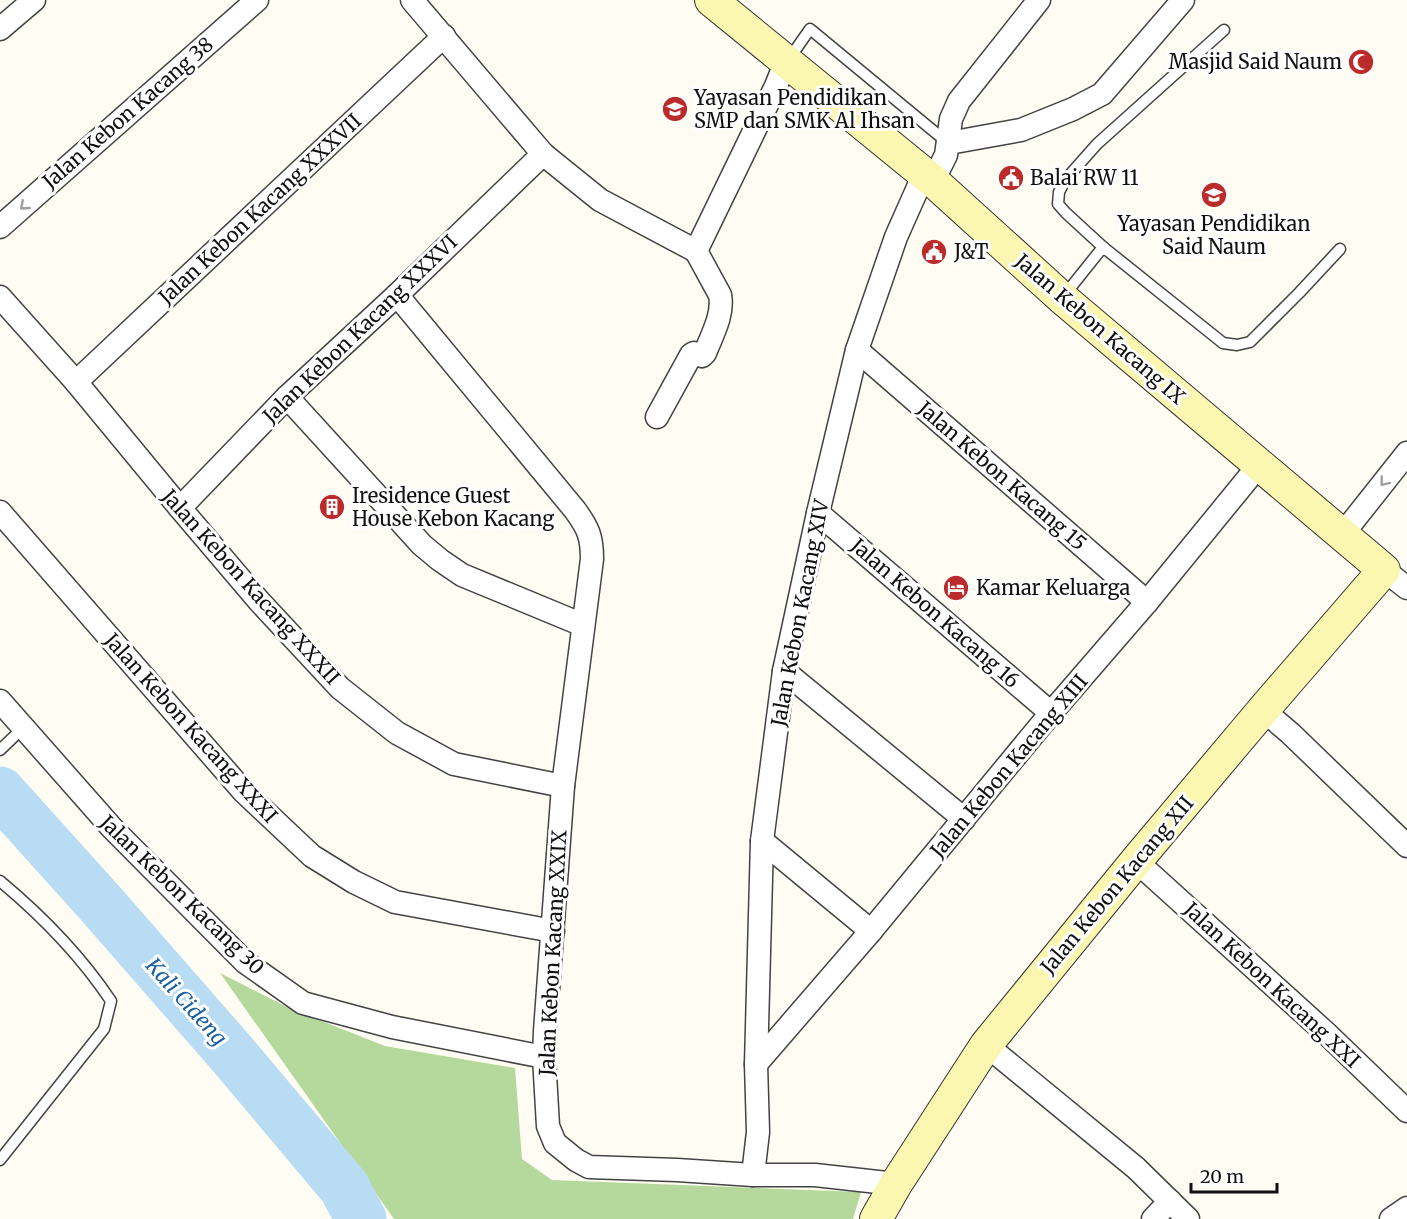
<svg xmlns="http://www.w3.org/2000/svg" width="1407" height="1219" font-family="Merriweather,serif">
<rect width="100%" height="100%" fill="#fffdf3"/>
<polygon fill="#b5d99c" points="220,973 289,1008 385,1046 515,1068 522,1159 552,1180 861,1192 853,1219 394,1219"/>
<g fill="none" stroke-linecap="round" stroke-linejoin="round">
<polyline stroke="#b9dcf5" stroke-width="51" points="0,792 100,903 232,1054 344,1187 361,1219"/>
<g stroke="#434343" stroke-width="13">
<g id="lane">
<polyline points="789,59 810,29 948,143"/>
<polyline points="1103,247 1066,213 1058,204 1059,192 1066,179 1097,144 1224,30"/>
<polyline points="1063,297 1103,247 1223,343 1237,345 1250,342 1299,293 1340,249"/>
<polyline points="0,750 23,728"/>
<path d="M0 881C42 916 81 956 111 1001L104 1029 0 1160"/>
</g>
</g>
<g stroke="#434343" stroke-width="25">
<g id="street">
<polyline points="412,0 543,154 600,200 696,251"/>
<polyline points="0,29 34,0"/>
<polyline points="949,143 1021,130 1073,109 1102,94 1183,0"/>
<polyline points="933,181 946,155 951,119 959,101 1039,0"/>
<polyline points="0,227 257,0"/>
<polyline points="696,251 776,86 786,61"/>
<path d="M397 295 575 510C588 528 592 536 592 559L563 786 545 1031 544 1057 548 1126 555 1143 576 1160 589 1167 677 1170 753 1175H815L896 1184"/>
<polyline points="0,297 76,382 180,508 259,601 340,688 397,733 454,764 563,786"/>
<polyline points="857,350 1147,602"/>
<polyline points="76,382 444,36"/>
<polyline points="287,397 422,545 440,560 462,575 583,625"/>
<path d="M657 417 691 355 694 353 702 356 705 353C712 335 724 314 720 295L696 251"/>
<polyline points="180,508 287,397 397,295 543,154"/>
<polyline points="0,512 244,792 312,856 354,882 395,902 553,931"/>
<polyline points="818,513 1051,713"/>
<polyline points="1342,535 1407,453"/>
<polyline points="1384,570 1407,588"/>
<polyline points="784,671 964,819"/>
<polyline points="0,701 112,828 245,962 303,1003 392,1027 544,1057"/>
<polyline points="1263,710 1290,733 1407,846"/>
<polyline points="762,841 871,931"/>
<polyline points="1136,861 1327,1034 1407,1111"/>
<polyline points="986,1045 1136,1168 1188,1219"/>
<polyline points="756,1064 871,931 1051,713 1147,602 1259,465"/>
<polyline points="753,1175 758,1132 756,1064 762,841 784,671 818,513 857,350 896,237 924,174"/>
<polyline points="1153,1219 1170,1201"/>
<polyline points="1391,1219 1407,1208"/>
</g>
</g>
<g stroke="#323232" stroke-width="34">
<polyline id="secondary" points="711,0 933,181 1062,298 1384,570 1263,710 1136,861 986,1045 896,1184 876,1219"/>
</g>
<use href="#lane" stroke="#fff" stroke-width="10"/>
<use href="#street" stroke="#fff" stroke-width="22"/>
<use href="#secondary" stroke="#fcf7b0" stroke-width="32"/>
</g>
<defs><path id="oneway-chevron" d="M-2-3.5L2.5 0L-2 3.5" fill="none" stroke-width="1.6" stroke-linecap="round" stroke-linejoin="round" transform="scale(1.5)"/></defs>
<g stroke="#9f9f9f">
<use href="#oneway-chevron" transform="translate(24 206) rotate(139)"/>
<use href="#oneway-chevron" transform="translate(1384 482) rotate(128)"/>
</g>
<defs>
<g id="mosque-disc" transform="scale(1.35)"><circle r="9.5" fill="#bc2b2c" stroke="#fff"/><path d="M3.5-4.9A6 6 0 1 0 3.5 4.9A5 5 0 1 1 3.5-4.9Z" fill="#fff"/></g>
<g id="school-disc" transform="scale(1.35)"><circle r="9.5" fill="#bc2b2c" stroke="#fff"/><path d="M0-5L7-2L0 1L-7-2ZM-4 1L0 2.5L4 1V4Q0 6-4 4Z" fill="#fff"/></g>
<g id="civic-disc" transform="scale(1.35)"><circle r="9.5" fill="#bc2b2c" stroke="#fff"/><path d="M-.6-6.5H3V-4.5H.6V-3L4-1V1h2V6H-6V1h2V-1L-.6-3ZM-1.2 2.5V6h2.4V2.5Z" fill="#fff"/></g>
<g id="building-disc" transform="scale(1.35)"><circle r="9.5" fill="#bc2b2c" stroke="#fff"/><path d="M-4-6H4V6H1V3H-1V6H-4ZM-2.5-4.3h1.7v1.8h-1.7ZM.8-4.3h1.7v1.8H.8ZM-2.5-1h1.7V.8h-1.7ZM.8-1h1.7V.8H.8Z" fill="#fff"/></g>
<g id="hotel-disc" transform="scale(1.35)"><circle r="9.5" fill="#bc2b2c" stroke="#fff"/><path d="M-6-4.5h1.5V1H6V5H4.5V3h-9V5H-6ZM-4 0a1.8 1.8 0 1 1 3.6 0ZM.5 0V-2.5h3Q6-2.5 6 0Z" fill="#fff"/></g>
</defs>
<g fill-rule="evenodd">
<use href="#mosque-disc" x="1361" y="62"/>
<use href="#school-disc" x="675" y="109"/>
<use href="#civic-disc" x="1011" y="178"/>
<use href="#school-disc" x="1214" y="195"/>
<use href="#civic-disc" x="934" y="252"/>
<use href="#building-disc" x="332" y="507"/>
<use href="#hotel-disc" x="956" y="588"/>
</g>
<g text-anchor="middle" stroke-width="6" stroke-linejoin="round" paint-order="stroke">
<g font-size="20" fill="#101010" stroke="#fff" text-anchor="start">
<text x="1342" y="69" text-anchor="end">Masjid Said Naum</text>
<text x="694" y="105">Yayasan Pendidikan<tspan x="694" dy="23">SMP dan SMK Al Ihsan</tspan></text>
<text x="1030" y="185">Balai RW 11</text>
<text x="1214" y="231" text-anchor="middle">Yayasan Pendidikan<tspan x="1214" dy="23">Said Naum</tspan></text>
<text x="954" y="259">J&amp;T</text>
<text x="352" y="503">Iresidence Guest<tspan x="352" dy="23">House Kebon Kacang</tspan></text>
<text x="976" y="595">Kamar Keluarga</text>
</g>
<g font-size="20" fill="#101010" stroke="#fff">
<text transform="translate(128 113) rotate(-41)" y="7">Jalan Kebon Kacang 38</text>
<text transform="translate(260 209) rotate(-43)" y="7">Jalan Kebon Kacang XXXVII</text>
<text transform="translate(360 329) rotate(-44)" y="7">Jalan Kebon Kacang XXXVI</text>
<text transform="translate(1100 329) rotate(41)" y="7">Jalan Kebon Kacang IX</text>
<text transform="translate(1002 476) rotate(41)" y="7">Jalan Kebon Kacang 15</text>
<text transform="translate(251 587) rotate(48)" y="7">Jalan Kebon Kacang XXXII</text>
<text transform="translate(800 613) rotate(-79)" y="7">Jalan Kebon Kacang XIV</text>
<text transform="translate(935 613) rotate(41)" y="7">Jalan Kebon Kacang 16</text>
<text transform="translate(191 728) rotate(48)" y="7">Jalan Kebon Kacang XXXI</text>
<text transform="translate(1009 766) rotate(-50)" y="7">Jalan Kebon Kacang XIII</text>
<text transform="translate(1117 885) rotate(-50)" y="7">Jalan Kebon Kacang XII</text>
<text transform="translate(182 895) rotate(44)" y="7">Jalan Kebon Kacang 30</text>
<text transform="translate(553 953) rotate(-87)" y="7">Jalan Kebon Kacang XXIX</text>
<text transform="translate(1272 985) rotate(43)" y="7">Jalan Kebon Kacang XXI</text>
</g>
<g font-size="21" font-style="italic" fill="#1b609f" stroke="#fff">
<text transform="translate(186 1002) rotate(48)" y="7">Kali Cideng</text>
</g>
</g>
<path d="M1191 1183v9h86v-9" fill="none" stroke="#101010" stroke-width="3"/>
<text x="1200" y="1183" font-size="18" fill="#101010" stroke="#ffffff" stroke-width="4.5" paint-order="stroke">20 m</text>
</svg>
